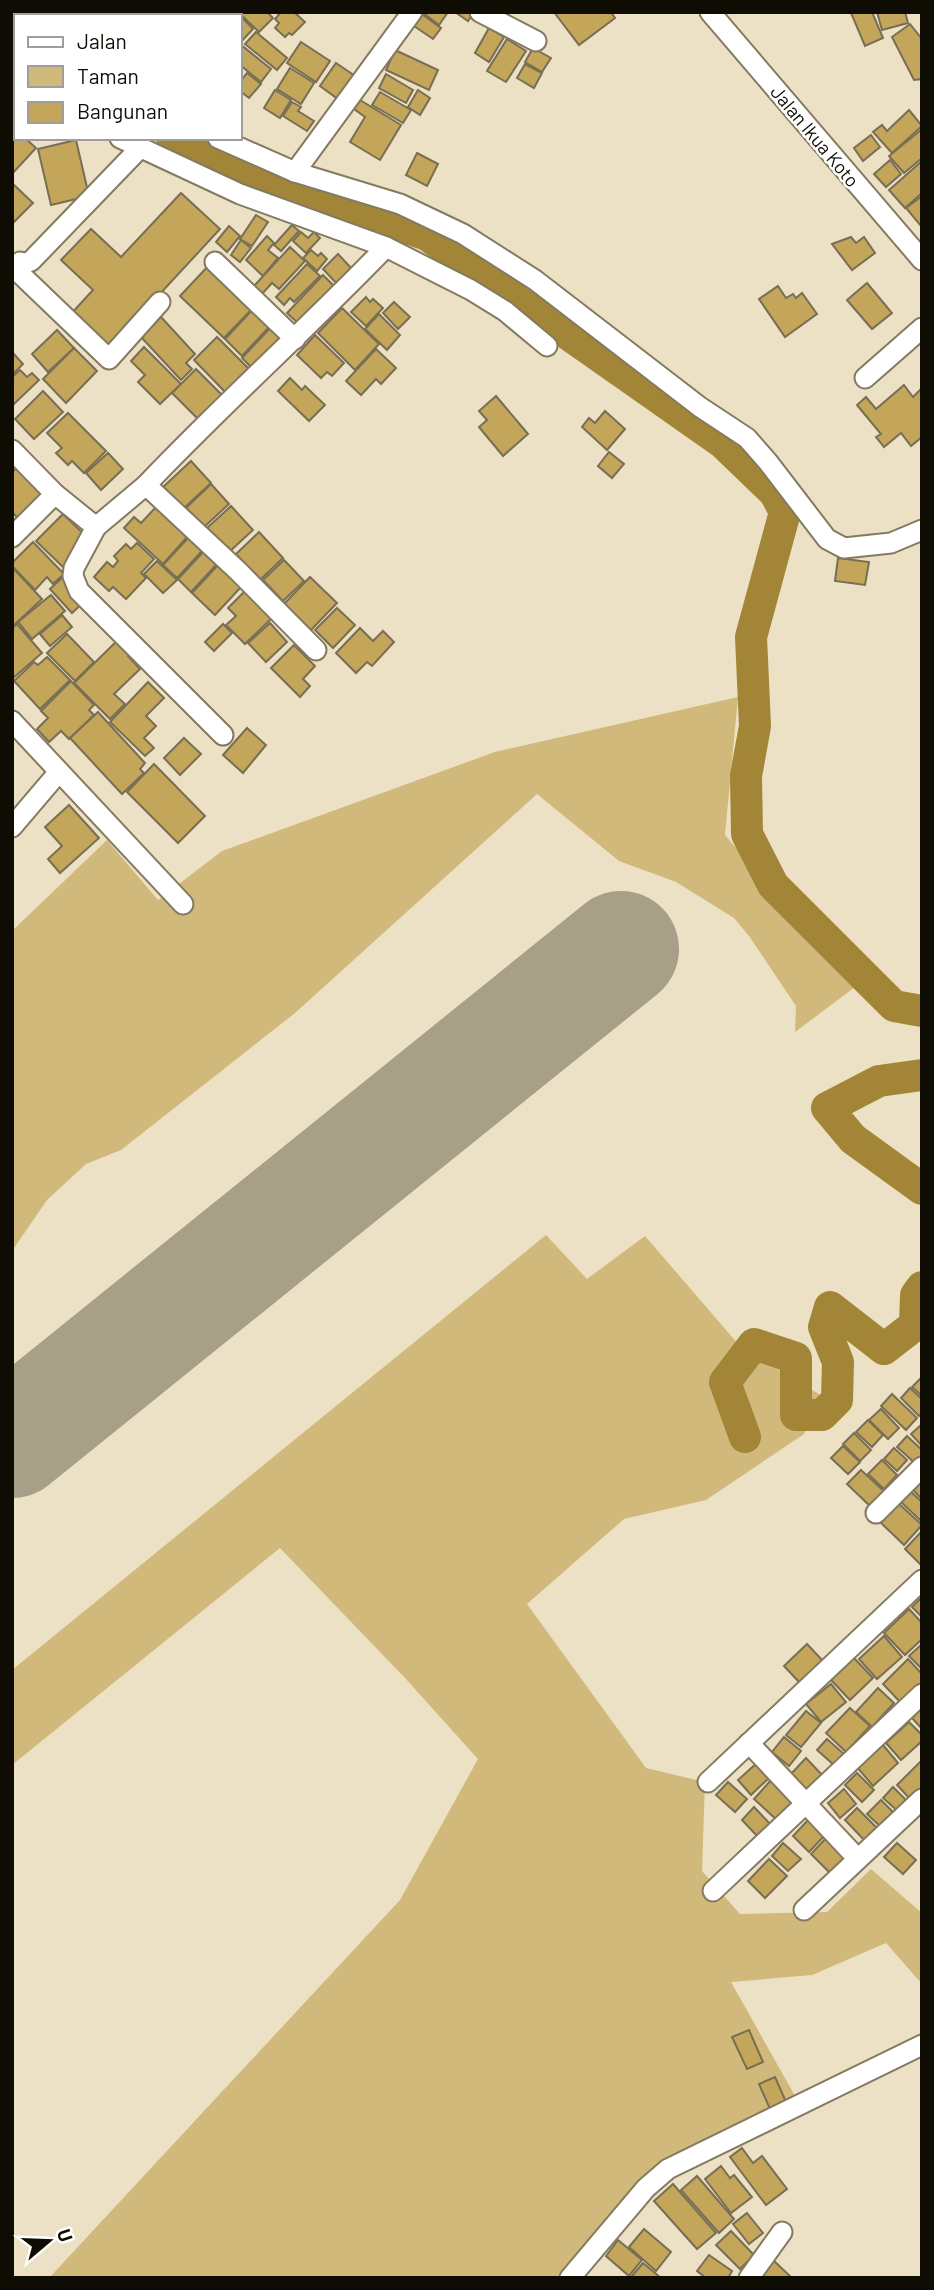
<svg xmlns="http://www.w3.org/2000/svg" width="934" height="2290" font-family="Barlow,sans-serif">
<rect width="100%" height="100%" fill="#ece1c4"/>
<g fill="#d1b97b">
<polygon points="738,697 725,835 855,987 795,1032 796,1006 749,936 734,918 676,882 619,861 537,794 295,1013 121,1150 86,1164 47,1200 12,1251 12,931 107,840 158,900 222,851 495,752"/>
<polygon points="546,1235 587,1279 645,1236 739,1345 822,1396 804,1434 706,1500 624,1519 527,1604 646,1768 705,1782 702,1871 740,1914 827,1912 871,1869 922,1913 922,1984 886,1943 812,1975 731,1982 799,2103 659,2173 561,2278 49,2278 400,1900 478,1759 405,1678 280,1548 12,1765 12,1670"/>
</g>
<g fill="none" stroke-linecap="round" stroke-linejoin="round">
<g stroke="#a28537" stroke-width="32">
<polyline points="12,57 16,59"/>
<polyline points="172,138 223,164 427,235 723,443 775,493 785,512 751,637 755,726 746,776 747,834 773,885 894,1006 922,1011"/>
<polyline points="922,1075 879,1081 827,1108 853,1139 922,1189"/>
<polyline points="745,1437 725,1382 754,1344 796,1358 796,1415 822,1415 837,1400 838,1362 824,1327 830,1307 884,1349 915,1325 916,1295 922,1287"/>
</g>
<polyline stroke="#a89f88" stroke-width="116" points="12,1440 621,949"/>
</g>
<g fill="#c3a659" stroke="#786e54" stroke-width="2">
<polygon points="25,12 63,12 60,16 29,16"/>
<polygon points="97,12 125,12 127,15 101,16"/>
<polygon points="201,12 230,12 232,14 197,16"/>
<polygon points="237,12 253,29 240,43 240,16 233,16"/>
<polygon points="238,12 267,12 273,18 259,32"/>
<polygon points="281,12 294,12 305,22 292,35 289,33 285,37 275,28 279,23 275,19"/>
<polygon points="419,12 441,28 433,39 408,22"/>
<polygon points="422,12 448,12 439,25"/>
<polygon points="455,12 474,12 468,21"/>
<polygon points="554,12 611,12 615,18 579,45"/>
<polygon points="872,12 883,38 865,46 851,13"/>
<polygon points="877,12 905,12 908,23 882,30"/>
<polygon points="910,24 922,39 922,79 914,80 892,37"/>
<polygon points="489,28 504,37 489,62 475,53"/>
<polygon points="256,32 287,58 277,70 245,44"/>
<polygon points="507,39 526,51 506,82 487,71"/>
<polygon points="301,42 330,61 316,82 287,63"/>
<polygon points="240,44 271,69 261,82 240,65"/>
<polygon points="533,48 551,58 542,72 525,62"/>
<polygon points="395,50 438,70 429,90 386,70"/>
<polygon points="336,63 358,78 342,102 320,86"/>
<polygon points="525,64 542,73 534,88 517,78"/>
<polygon points="290,68 314,83 301,104 277,89"/>
<polygon points="247,73 261,84 249,98 240,91 240,82"/>
<polygon points="386,74 413,90 406,103 379,88"/>
<polygon points="275,90 291,100 280,118 264,108"/>
<polygon points="418,90 430,98 420,115 408,107"/>
<polygon points="380,92 411,110 403,123 372,105"/>
<polygon points="360,100 401,125 380,160 350,142 365,117 354,109"/>
<polygon points="292,102 301,107 298,111 314,121 307,131 283,116"/>
<polygon points="909,110 922,126 892,153 873,132 882,125 887,131"/>
<polygon points="15,117 16,138 25,138 36,148 12,174 12,120"/>
<polygon points="922,129 922,158 904,173 889,156"/>
<polygon points="871,135 880,147 863,161 854,148"/>
<polygon points="76,140 89,196 51,205 38,149"/>
<polygon points="417,153 438,164 427,186 406,175"/>
<polygon points="890,160 901,174 886,187 874,174"/>
<polygon points="922,161 922,193 905,208 889,190"/>
<polygon points="12,183 33,203 12,224"/>
<polygon points="181,193 220,229 108,350 70,315 93,290 61,260 91,229 121,257"/>
<polygon points="922,196 922,225 921,226 906,208"/>
<polygon points="256,215 268,222 252,246 240,239"/>
<polygon points="292,225 299,231 281,251 274,245"/>
<polygon points="229,226 240,236 227,252 216,242"/>
<polygon points="301,232 308,238 314,232 320,238 306,253 293,241"/>
<polygon points="267,236 274,243 268,250 278,258 263,276 246,260"/>
<polygon points="851,237 856,243 864,237 875,253 852,270 832,244"/>
<polygon points="241,240 251,248 240,262 231,255"/>
<polygon points="290,247 305,261 279,289 272,283 262,294 254,286"/>
<polygon points="311,250 318,256 321,253 327,259 317,271 303,258"/>
<polygon points="338,254 353,270 338,285 323,269"/>
<polygon points="211,263 255,306 224,338 180,296"/>
<polygon points="307,264 320,276 294,302 290,298 284,305 276,297"/>
<polygon points="323,275 340,292 300,325 287,313"/>
<polygon points="867,283 892,313 872,329 847,300"/>
<polygon points="778,286 786,298 793,294 796,298 802,293 817,314 785,337 759,299"/>
<polygon points="366,297 370,302 373,299 383,308 366,326 351,312"/>
<polygon points="394,302 410,317 398,329 383,313"/>
<polygon points="254,308 271,325 242,356 225,339"/>
<polygon points="342,308 379,344 355,370 318,333"/>
<polygon points="379,314 400,335 387,350 365,329"/>
<polygon points="161,317 195,354 186,363 192,369 181,380 141,337"/>
<polygon points="272,326 286,340 256,372 242,358"/>
<polygon points="57,330 74,348 48,372 32,354"/>
<polygon points="315,335 344,363 332,376 327,372 321,378 297,355"/>
<polygon points="217,337 254,374 230,397 194,360"/>
<polygon points="144,347 181,384 160,404 138,382 145,375 131,361"/>
<polygon points="74,348 97,371 66,403 43,379"/>
<polygon points="376,349 396,368 381,384 376,379 361,395 346,381"/>
<polygon points="12,352 23,364 12,375"/>
<polygon points="196,369 225,398 201,422 172,393"/>
<polygon points="20,370 27,377 32,373 39,380 12,406 12,377"/>
<polygon points="290,378 302,390 305,386 325,405 309,421 278,391"/>
<polygon points="904,385 913,397 920,390 922,392 922,437 911,446 901,433 884,447 876,437 881,434 857,405 866,397 876,409"/>
<polygon points="43,391 63,412 34,439 15,419"/>
<polygon points="496,396 528,434 503,456 479,427 487,420 479,411"/>
<polygon points="605,411 625,429 607,450 582,427 589,418 595,423"/>
<polygon points="68,413 106,451 84,473 72,461 68,465 56,453 62,448 47,433"/>
<polygon points="609,452 624,464 612,478 598,466"/>
<polygon points="108,453 123,469 101,490 86,473"/>
<polygon points="191,461 211,483 183,509 163,487"/>
<polygon points="19,466 48,496 21,521 12,512 12,472"/>
<polygon points="211,484 229,504 204,527 186,508"/>
<polygon points="231,506 253,530 229,552 207,528"/>
<polygon points="156,507 188,536 163,564 124,528 134,517 141,523"/>
<polygon points="63,514 89,539 63,567 36,541"/>
<polygon points="259,532 283,558 260,580 236,554"/>
<polygon points="189,537 203,550 177,578 163,565"/>
<polygon points="33,542 64,574 53,584 47,577 35,590 12,566 12,563"/>
<polygon points="137,543 154,559 141,573 146,578 126,599 113,587 109,591 94,577 107,562 113,567 118,561 114,556 126,544 131,549"/>
<polygon points="204,551 217,564 191,592 178,579"/>
<polygon points="838,558 869,562 865,585 835,581"/>
<polygon points="284,560 304,581 283,601 263,580"/>
<polygon points="157,561 177,580 163,593 144,574"/>
<polygon points="218,565 241,587 215,615 192,593"/>
<polygon points="12,567 42,599 12,627"/>
<polygon points="63,577 85,601 72,613 50,589"/>
<polygon points="310,577 337,603 311,630 284,604"/>
<polygon points="245,591 272,618 245,644 226,625 236,616 228,608"/>
<polygon points="51,595 65,611 32,639 18,622"/>
<polygon points="337,608 355,625 333,648 315,630"/>
<polygon points="62,615 72,627 50,646 40,634"/>
<polygon points="270,623 287,642 266,662 248,643"/>
<polygon points="17,624 42,653 12,679 12,628"/>
<polygon points="223,624 232,633 214,651 205,642"/>
<polygon points="360,628 373,641 383,631 394,642 372,666 367,662 356,673 336,653"/>
<polygon points="67,634 94,662 75,681 47,653"/>
<polygon points="121,637 134,650 128,656 140,669 114,694 125,704 110,719 74,683"/>
<polygon points="294,645 315,666 303,679 310,686 300,697 271,668"/>
<polygon points="47,657 70,680 40,709 14,681 34,662 38,665"/>
<polygon points="71,681 94,705 89,710 94,715 69,739 61,731 49,742 37,729 48,718 41,711"/>
<polygon points="148,682 164,698 146,716 156,726 144,738 154,748 145,756 110,722"/>
<polygon points="98,712 145,763 140,769 144,773 122,794 70,738"/>
<polygon points="247,728 266,745 243,773 223,755"/>
<polygon points="184,738 201,754 180,775 164,758"/>
<polygon points="154,764 205,816 178,843 127,792"/>
<polygon points="69,805 99,838 60,873 48,859 62,846 45,827"/>
<polygon points="922,1377 922,1396 912,1387"/>
<polygon points="910,1388 922,1399 922,1413 919,1416 901,1398"/>
<polygon points="892,1394 917,1418 906,1430 881,1406"/>
<polygon points="881,1409 899,1428 888,1439 869,1420"/>
<polygon points="868,1420 883,1435 872,1447 856,1432"/>
<polygon points="922,1424 922,1446 911,1434"/>
<polygon points="854,1433 871,1450 860,1461 843,1444"/>
<polygon points="907,1436 922,1450 922,1457 916,1464 897,1447"/>
<polygon points="843,1446 860,1462 848,1474 831,1458"/>
<polygon points="894,1448 907,1460 897,1471 884,1459"/>
<polygon points="882,1460 897,1475 884,1489 868,1474"/>
<polygon points="861,1470 886,1493 872,1508 847,1484"/>
<polygon points="922,1478 922,1499 912,1489"/>
<polygon points="910,1491 922,1502 922,1522 900,1501"/>
<polygon points="897,1502 922,1525 904,1545 879,1521"/>
<polygon points="922,1531 922,1563 920,1564 905,1549"/>
<polygon points="922,1597 922,1617 912,1607"/>
<polygon points="909,1609 922,1623 922,1639 905,1655 884,1633"/>
<polygon points="884,1636 902,1657 877,1679 859,1659"/>
<polygon points="807,1644 823,1661 800,1683 784,1666"/>
<polygon points="922,1644 922,1669 909,1656"/>
<polygon points="854,1658 873,1678 850,1700 831,1680"/>
<polygon points="908,1659 922,1674 922,1684 902,1704 883,1684"/>
<polygon points="831,1684 846,1702 821,1722 806,1704"/>
<polygon points="878,1688 894,1703 872,1727 856,1712"/>
<polygon points="850,1708 870,1726 846,1752 826,1733"/>
<polygon points="922,1708 922,1729 912,1718"/>
<polygon points="806,1711 821,1723 801,1747 786,1735"/>
<polygon points="909,1722 922,1735 922,1741 901,1760 886,1743"/>
<polygon points="784,1737 801,1751 789,1766 772,1752"/>
<polygon points="827,1739 844,1754 834,1765 817,1750"/>
<polygon points="883,1745 898,1763 873,1786 857,1767"/>
<polygon points="806,1758 824,1777 807,1794 789,1776"/>
<polygon points="921,1761 922,1791 912,1801 897,1785"/>
<polygon points="758,1762 771,1776 751,1795 738,1780"/>
<polygon points="857,1773 874,1790 862,1802 845,1785"/>
<polygon points="772,1779 796,1801 778,1821 754,1799"/>
<polygon points="728,1782 747,1799 735,1812 716,1795"/>
<polygon points="893,1787 909,1803 900,1813 883,1798"/>
<polygon points="844,1789 856,1804 840,1818 828,1803"/>
<polygon points="881,1800 896,1815 883,1829 867,1814"/>
<polygon points="754,1807 773,1827 760,1839 742,1820"/>
<polygon points="857,1808 880,1831 868,1844 845,1820"/>
<polygon points="810,1818 826,1834 809,1852 793,1836"/>
<polygon points="828,1836 850,1859 833,1876 811,1854"/>
<polygon points="783,1843 801,1859 788,1871 772,1856"/>
<polygon points="897,1843 916,1860 903,1874 884,1857"/>
<polygon points="769,1859 787,1876 765,1898 748,1881"/>
<polygon points="749,2030 763,2062 747,2069 732,2037"/>
<polygon points="775,2077 786,2102 770,2109 759,2084"/>
<polygon points="742,2148 753,2163 762,2156 787,2189 766,2205 730,2157"/>
<polygon points="721,2166 730,2178 734,2175 752,2197 731,2213 705,2179"/>
<polygon points="697,2176 734,2219 719,2233 681,2190"/>
<polygon points="673,2184 716,2233 697,2249 654,2201"/>
<polygon points="747,2213 763,2233 749,2244 733,2224"/>
<polygon points="644,2229 671,2252 656,2271 629,2247"/>
<polygon points="731,2231 754,2255 740,2269 716,2245"/>
<polygon points="618,2240 642,2260 629,2276 606,2256"/>
<polygon points="709,2255 732,2271 728,2278 706,2278 697,2271"/>
<polygon points="773,2260 792,2278 760,2278"/>
<polygon points="643,2263 661,2278 633,2278 632,2276"/>
</g>
<g fill="none" stroke-linecap="round" stroke-linejoin="round">
<g stroke="#847a60" stroke-width="23">
<g id="minor">
<polyline points="480,12 536,41"/>
<polyline points="710,12 922,260"/>
<polyline points="155,16 158,12"/>
<polyline points="12,33 16,35"/>
<polyline points="12,83 16,85"/>
<polyline points="120,138 240,194 386,247 471,290 505,311 547,346"/>
<polyline points="218,138 295,172 400,204 463,234 535,280 700,407 747,438 768,462 827,539 844,548 891,543 922,530"/>
<polyline points="295,172 412,12"/>
<polyline points="215,262 295,339"/>
<polyline points="12,267 20,262 26,263 31,261 140,148"/>
<polyline points="13,267 109,359 160,302"/>
<polyline points="865,378 922,328"/>
<polyline points="12,450 55,494 96,527"/>
<path d="M146 485C224 403 308 328 386 247"/>
<polyline points="12,537 55,494"/>
<polyline points="12,721 183,904"/>
<polyline points="223,735 79,591 73,576 74,568 96,527 146,485 238,571 316,650"/>
<polyline points="12,827 58,773"/>
<polyline points="876,1513 922,1467"/>
<polyline points="749,1743 858,1859"/>
<polyline points="708,1782 922,1580"/>
<polyline points="713,1891 922,1694"/>
<polyline points="804,1910 922,1799"/>
<polyline points="570,2278 646,2188 668,2169 922,2045"/>
<polyline points="749,2278 782,2232"/>
</g>
</g>
<use href="#minor" stroke="#fff" stroke-width="19"/>
</g>
<g text-anchor="middle" stroke-width="5" stroke-linejoin="round" paint-order="stroke">
<g font-size="19" fill="#0f0c04" stroke="#fff">
<text transform="translate(815 136) rotate(50)" y="7">Jalan Ikua Koto</text>
</g>
</g>
<rect width="934" height="2290" fill="none" stroke="#0f0c04" stroke-width="28"/>
<rect x="14" y="14" width="228" height="126" fill="#ffffff" stroke="#9f9e9b" stroke-width="2"/>
<rect x="28" y="37" width="35" height="10" fill="#ffffff" stroke="#9f9e9b" stroke-width="2"/>
<text x="77" y="49" font-size="21" fill="#0f0c04">Jalan</text>
<rect x="28" y="66" width="35" height="21" fill="#d1b97b" stroke="#9f9e9b" stroke-width="2"/>
<text x="77" y="84" font-size="21" fill="#0f0c04">Taman</text>
<rect x="28" y="102" width="35" height="21" fill="#c3a659" stroke="#9f9e9b" stroke-width="2"/>
<text x="77" y="119" font-size="21" fill="#0f0c04">Bangunan</text>
<g transform="translate(49 2241) rotate(71)" stroke="#ffffff" stroke-width="5" paint-order="stroke">
<path d="M0-5L12 26L0 18L-12 26Z" fill="#0f0c04"/>
<text y="-10" font-size="19" font-weight="bold" text-anchor="middle" fill="#0f0c04">U</text>
</g>
</svg>
